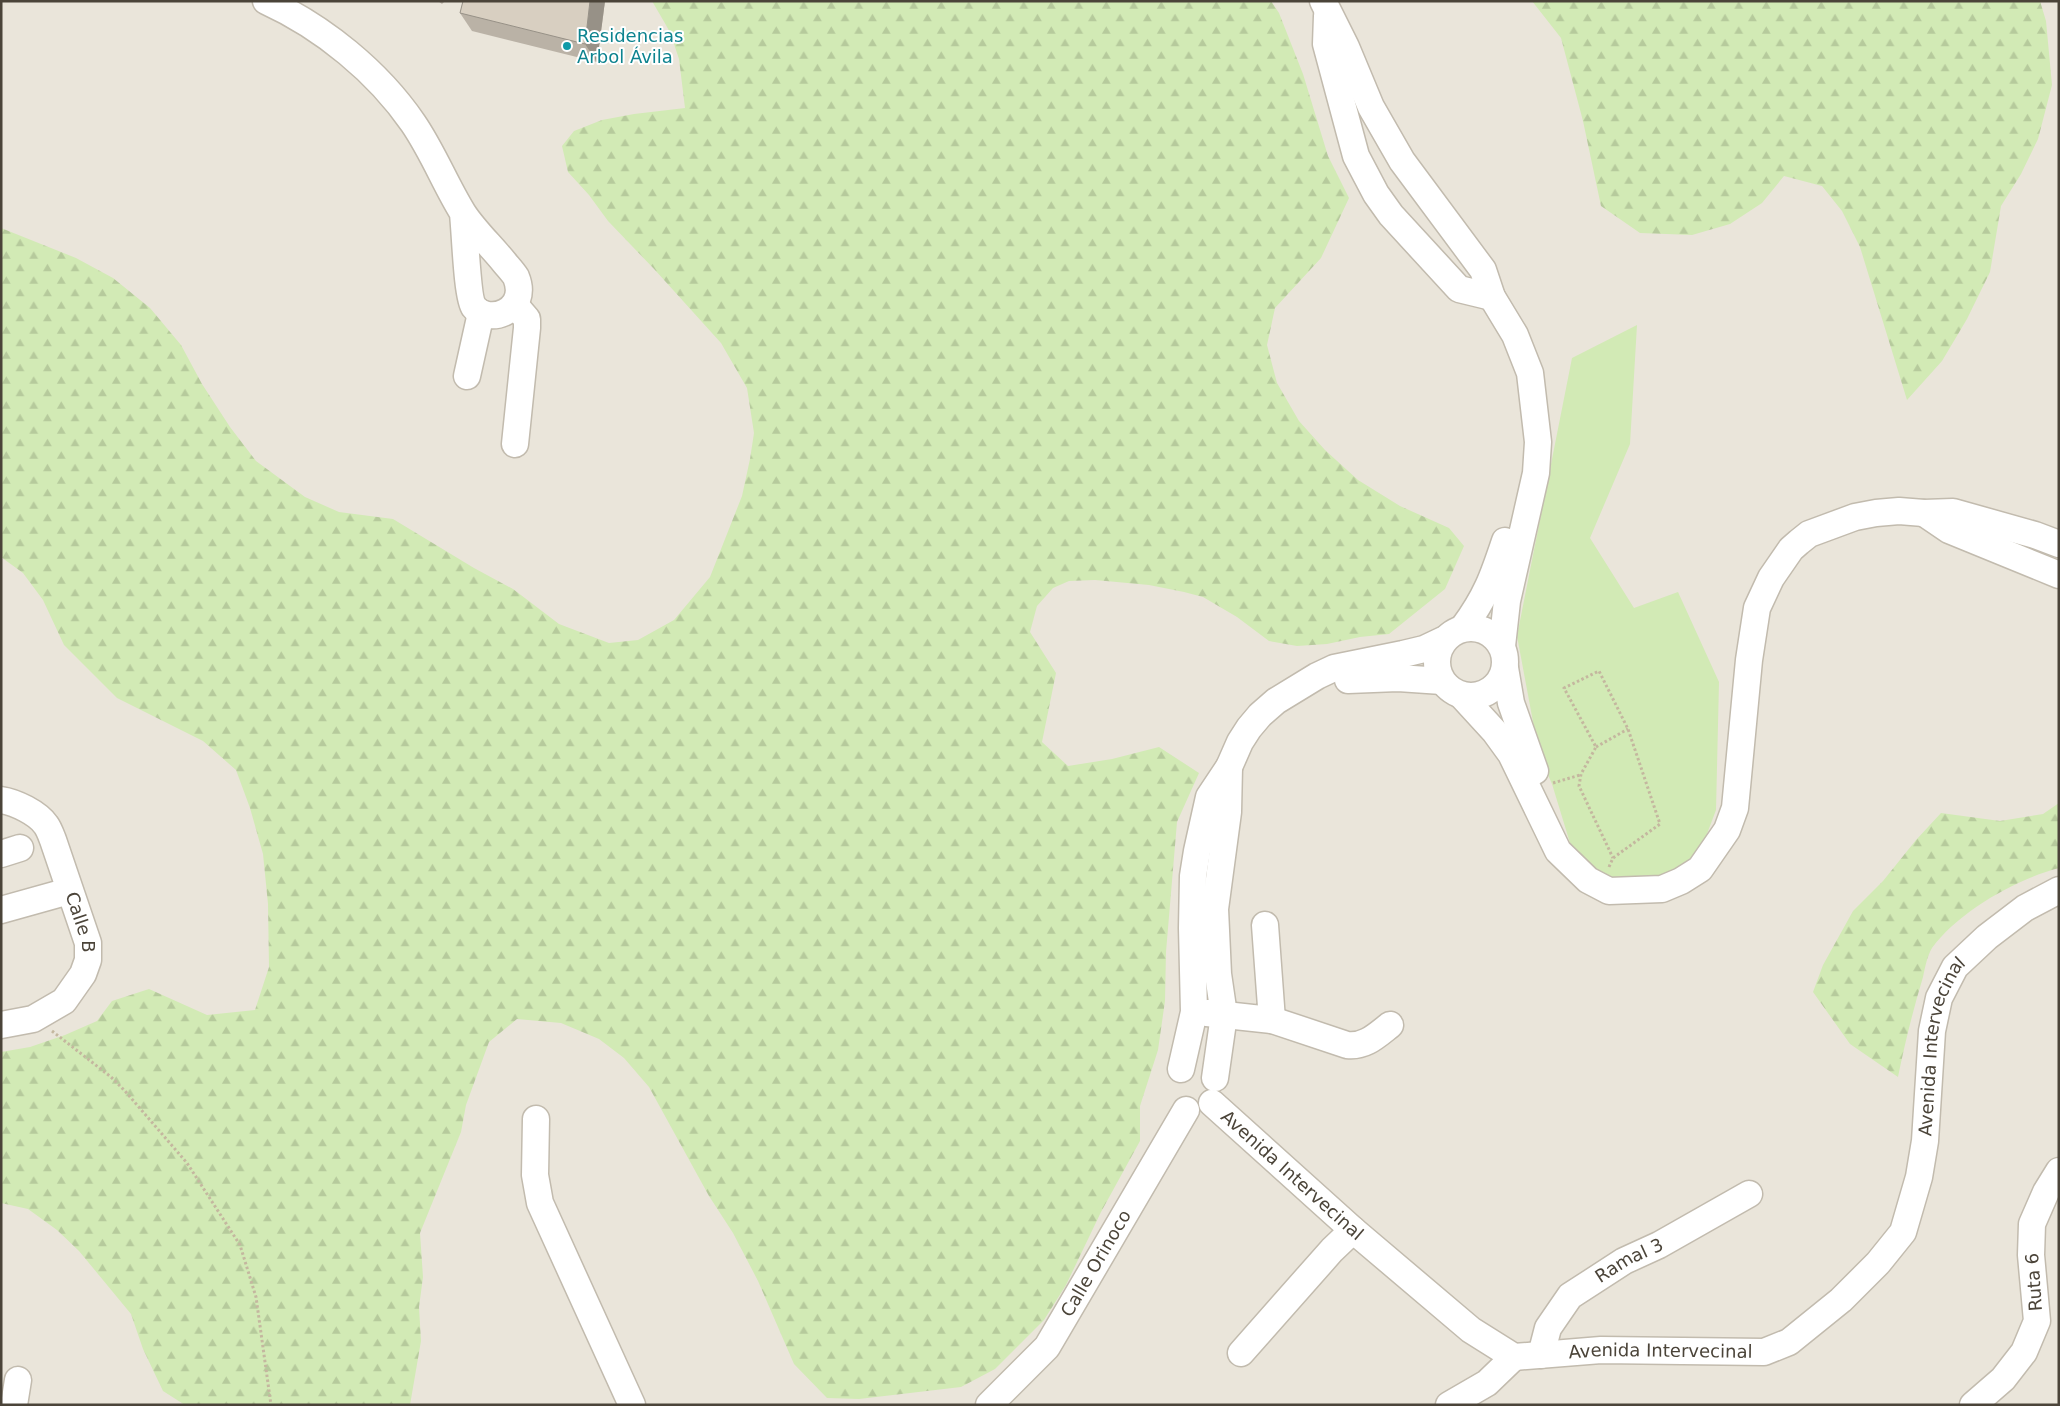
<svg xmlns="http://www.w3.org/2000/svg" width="2060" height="1406" font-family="'DejaVu Sans',sans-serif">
<defs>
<pattern id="forest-firs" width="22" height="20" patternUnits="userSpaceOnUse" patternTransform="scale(1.25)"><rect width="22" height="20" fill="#d2eab5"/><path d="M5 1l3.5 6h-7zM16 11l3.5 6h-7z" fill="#b6ca9c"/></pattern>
</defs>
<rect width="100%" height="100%" fill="#f6f3ec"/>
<rect fill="#eae5da" x="1" y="1" width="2058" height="1404"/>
<g fill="url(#forest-firs)">
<polygon points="652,1 1271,1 1279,13 1303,74 1328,156 1349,198 1321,258 1275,308 1267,345 1277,383 1299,421 1325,450 1358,480 1400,506 1449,528 1464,546 1445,589 1389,634 1360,637 1327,644 1297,646 1269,641 1237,617 1203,597 1184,592 1149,585 1095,580 1069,581 1053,588 1037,606 1030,632 1056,673 1042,742 1068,766 1112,759 1159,747 1199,773 1177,822 1166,952 1165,1001 1158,1050 1140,1106 1140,1141 1101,1212 1066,1285 1044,1320 995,1369 961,1387 859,1399 827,1398 794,1364 758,1281 733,1233 709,1196 649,1087 624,1058 599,1039 561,1023 517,1019 489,1042 466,1105 461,1132 420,1233 423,1277 419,1307 421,1341 410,1405 185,1405 163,1391 143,1349 131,1314 79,1251 57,1230 28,1209 1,1203 1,1052 30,1047 65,1035 97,1021 112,1001 149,989 207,1015 255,1010 269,967 268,904 263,854 250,808 236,770 203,741 117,698 64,645 43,600 23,573 1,557 1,228 76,258 113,278 150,308 181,345 202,384 230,427 256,461 305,497 339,512 393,519 474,568 513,589 559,624 609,643 638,640 674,620 710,577 742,496 750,459 754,433 747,388 721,343 655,270 608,221 589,195 568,172 562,146 574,131 602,120 634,114 685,108 679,59 670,32"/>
<polygon points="1532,1 2040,1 2046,21 2052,85 2038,139 2021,174 2001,206 1990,272 1967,319 1942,361 1907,400 1860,247 1842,211 1822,186 1784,176 1762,203 1730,224 1692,235 1640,233 1601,206 1583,121 1561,38"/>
<path d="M2059 803V868C2016 879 1958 912 1932 948 1927 956 1925 968 1923 977 1913 1010 1905 1043 1898 1077L1850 1044 1813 992 1823 965 1853 911 1883 881 1916 840 1941 813 2000 821 2043 814Z"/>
</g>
<polygon fill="#d2eab5" points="1637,325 1630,444 1590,538 1634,608 1678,592 1719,682 1716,810 1696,863 1667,881 1624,886 1574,856 1552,784 1539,754 1517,636 1572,358"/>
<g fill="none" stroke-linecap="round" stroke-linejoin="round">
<g stroke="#c2bbae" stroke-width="29">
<g id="minor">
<path d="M266 1C323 27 378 72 413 123 433 152 445 184 463 213 474 230 491 246 504 262 508 267 513 272 516 277 530 311 488 326 474 307 467 298 465 230 463 214"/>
<polyline points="1323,1 1346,47 1371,107 1402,161 1483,270 1492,297 1515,335 1530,373 1538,442 1536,473 1507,601 1502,646"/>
<polyline points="1327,16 1326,44 1356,156 1376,194 1391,215 1459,289 1492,297"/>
<polyline points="515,305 527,319 527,328 515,444"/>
<polyline points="467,376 481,313"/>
<polyline points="1924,513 1949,530 2059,575"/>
<circle cx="1471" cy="662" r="34"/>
<path d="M1463 628C1486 597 1493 577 1505 541"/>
<polyline points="1505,668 1511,703 1535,771"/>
<polyline points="1348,680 1398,678 1442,681"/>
<polyline points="1462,696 1495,732 1511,754 1558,851 1588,880 1609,891 1662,889 1681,881 1700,869 1727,830 1735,808 1749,660 1757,608 1771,578 1791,549 1799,542 1809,534 1855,517 1876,513 1899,511 1924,513 1953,512 2035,535 2059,544"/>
<path id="s1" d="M1 800C15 802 38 813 46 825 49 829 51 835 53 840L88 943V960L83 974 64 1001 33 1019 1 1025"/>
<polyline points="1,854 20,848"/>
<polyline points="1,910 69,891"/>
<polyline points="1207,1013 1272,1020 1265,925"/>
<path d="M1272 1020 1347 1045C1365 1047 1376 1036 1390 1025"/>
<polyline points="1181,1069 1194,1012 1192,928 1193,876 1197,851 1209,797 1229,767 1240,742 1249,728 1260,715 1276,701 1317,676 1334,668 1403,654 1424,649 1443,640"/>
<polyline points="1215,1078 1224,1015 1218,974 1215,909 1228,812 1229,767"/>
<path id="s2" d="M1212 1103 1353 1230 1471 1330 1514 1357 1601 1350 1764 1352 1789 1342 1841 1300 1878 1263 1903 1232 1919 1177 1925 1141 1932 1031 1939 998 1955 967 1987 937 2025 908 2059 890"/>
<polyline points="536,1119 535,1175 540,1203 632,1405"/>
<polyline points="1241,1353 1332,1250 1353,1230"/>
<path id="s3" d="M1541 1355 1548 1328 1570 1296 1624 1261 1659 1245 1749 1194"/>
<polyline points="14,1405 18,1380"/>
<path id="s4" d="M989 1405 1047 1347 1186 1110"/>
<polyline points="1449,1405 1487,1383 1514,1357"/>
<polyline points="1973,1405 2003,1379 2024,1352 2037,1321 2031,1255 2032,1224 2046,1192 2059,1171"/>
</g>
</g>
<g stroke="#c4b79f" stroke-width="3" stroke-dasharray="2.5 2.5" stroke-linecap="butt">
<polyline points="1596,747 1628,729"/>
<polyline points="1553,783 1580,775"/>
<polyline points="1609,867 1613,858 1660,824 1628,729 1599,671 1564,688 1596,747 1581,774 1579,786 1613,858"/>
<polyline points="52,1031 111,1077 125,1091 187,1163 240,1245 256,1297 271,1405"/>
</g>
<use href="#minor" stroke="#fff" stroke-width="26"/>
</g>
<g fill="#bab2a6">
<polygon points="438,1 445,1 442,4"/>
<polygon points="605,1 597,62 472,31 460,13"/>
</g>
<polygon fill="#979187" points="590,1 605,1 597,62 585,44"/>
<polygon fill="#d8cfc1" stroke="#979187" points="463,1 590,1 585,44 460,13"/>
<circle fill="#0f9aa8" stroke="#fff" stroke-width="2" cx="567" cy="46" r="5"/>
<g text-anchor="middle" stroke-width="4" stroke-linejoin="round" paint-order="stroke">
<g font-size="18" fill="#0d838f" stroke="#fff" text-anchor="start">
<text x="577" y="42">Residencias<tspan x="577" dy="21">Arbol Ávila</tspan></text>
</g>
<g font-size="18" fill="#4b4439" stroke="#fff">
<text dy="6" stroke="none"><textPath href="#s1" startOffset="156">Calle B</textPath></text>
<text dy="6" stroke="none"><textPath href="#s2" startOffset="1022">Avenida Intervecinal</textPath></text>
<text dy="6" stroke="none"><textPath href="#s2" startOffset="108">Avenida Intervecinal</textPath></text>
<text dy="6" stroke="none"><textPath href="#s3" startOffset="136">Ramal 3</textPath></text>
<text dy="6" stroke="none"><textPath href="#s4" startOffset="179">Calle Orinoco</textPath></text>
<text transform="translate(2034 1282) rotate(-94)" y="6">Ruta 6</text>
<text dy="6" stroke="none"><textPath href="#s2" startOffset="542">Avenida Intervecinal</textPath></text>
</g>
</g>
<rect width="2060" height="1406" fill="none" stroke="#4b4439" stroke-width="5"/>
</svg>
